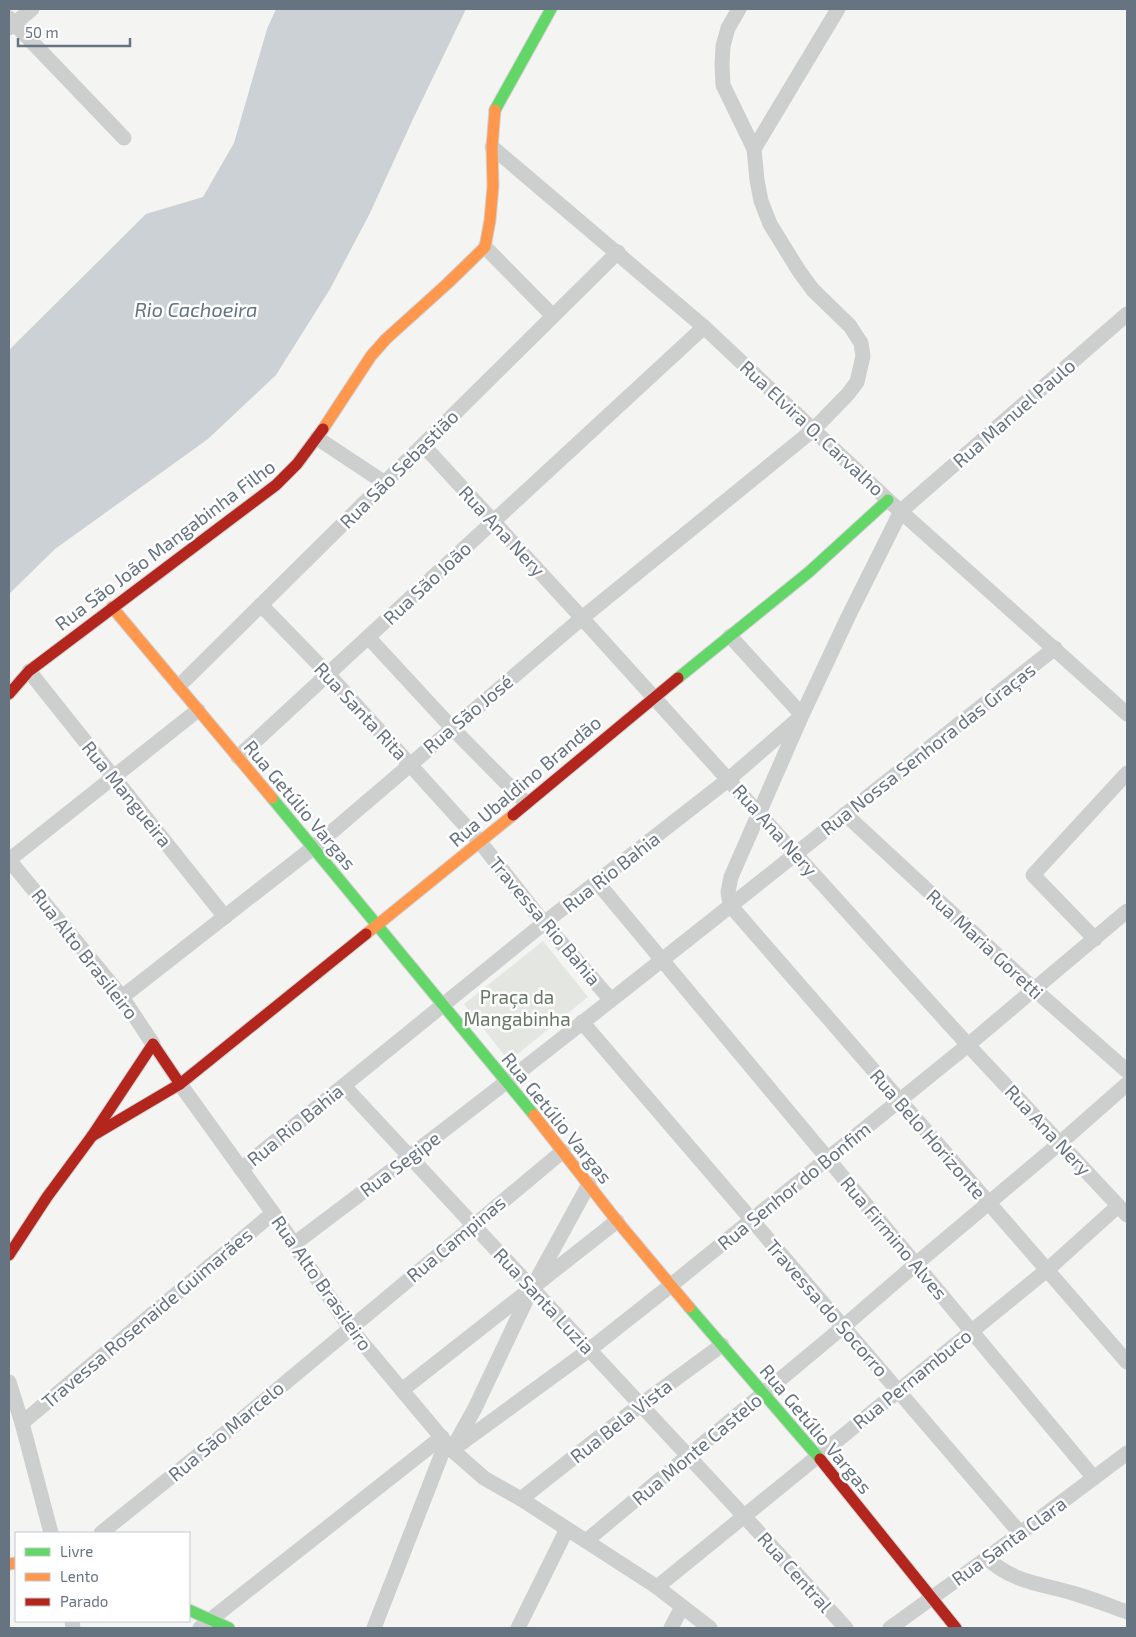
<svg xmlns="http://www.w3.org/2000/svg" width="1136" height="1637" font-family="'Exo 2',sans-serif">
<rect width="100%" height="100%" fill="#f4f4f3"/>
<polygon fill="#e4e7e1" points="543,941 588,997 509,1061 464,1004"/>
<polygon fill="#cbd1d4" points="276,9 466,9 413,119 370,213 330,289 276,375 208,439 55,549 9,594 9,350 146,214 203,197 234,143 267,29"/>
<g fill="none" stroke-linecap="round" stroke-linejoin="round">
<g stroke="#d0d1d1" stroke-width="13">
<g id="fast">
<polyline points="495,110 551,9"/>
<polyline points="678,678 809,572 888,500"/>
<polyline points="272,798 534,1115"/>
<polyline points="689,1307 820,1459"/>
<polyline points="189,1610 229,1628"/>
</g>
</g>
<g stroke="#d0d1d1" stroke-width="13">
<g id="slow">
<polyline points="323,429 371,356 386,339 448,283 485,247 490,220 493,186 492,147 495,110"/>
<polyline points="112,607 272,798"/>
<polyline points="366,934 513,815"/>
<polyline points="534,1115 617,1221 689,1307"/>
<polyline points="9,1564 16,1563"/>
</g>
</g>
<g stroke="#d0d1d1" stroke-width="13">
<g id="jam">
<polyline points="9,694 29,671 276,485 297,464 323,429"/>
<polyline points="513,815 678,678"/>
<polyline points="92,1136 180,1084 366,934"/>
<polyline points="9,1255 47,1197 92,1136 153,1044 180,1084"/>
<polyline points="820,1459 956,1628"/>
</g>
</g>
<g stroke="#cdcece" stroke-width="15">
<polyline points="9,18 124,138"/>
<polyline points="9,28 32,9"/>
<polyline points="492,147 704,327 888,500 1127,714"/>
<polyline points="754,149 838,9"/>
<polyline points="485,247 553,316"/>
<polyline points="1127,314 901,511 848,617 802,715 731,877 728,892 730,905 1127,1362"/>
<polyline points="317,438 385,483"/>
<polyline points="423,445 582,618 968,1045 1127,1215"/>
<polyline points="261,605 328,674 480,842 544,923 611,1000"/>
<polyline points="730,636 802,715"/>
<polyline points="368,637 453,729 526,803"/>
<polyline points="29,671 225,917"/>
<polyline points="179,686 618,252"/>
<polyline points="238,757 704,327"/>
<polyline points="845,814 1035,990 1127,1071"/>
<polyline points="9,860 198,710"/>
<polyline points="9,860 122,997 153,1044"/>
<polyline points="597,882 1094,1478"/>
<polyline points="1095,939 1033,875 1127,773"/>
<polyline points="122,997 314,847 582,618 813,430 848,394 857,382 863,356 861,343 850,326 813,290 799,271 770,224 761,201 757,180 754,149 723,85 722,65 723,46 728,28 739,9"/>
<polyline points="582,1022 1020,1533"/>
<polyline points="180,1084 273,1213 350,1328 452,1450 484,1478 521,1499 657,1587 710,1628"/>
<polyline points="344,1086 744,1516 846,1628"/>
<polyline points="241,1169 544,923 729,779 797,720"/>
<path d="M294 1244C552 1051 802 848 1055 648"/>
<polyline points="9,1382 22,1423 51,1533"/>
<polyline points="402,1390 617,1221"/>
<polyline points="22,1423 273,1213"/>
<polyline points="454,1446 475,1408 532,1288 589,1184"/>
<polyline points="452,1450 589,1350 670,1286 968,1045 1127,911"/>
<polyline points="521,1499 640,1405 722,1345"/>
<polyline points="101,1533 212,1444 563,1151"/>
<polyline points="586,1541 843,1327 916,1264 1060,1143 1127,1084"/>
<path d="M987 1558C1013 1583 1044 1584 1076 1594 1093 1599 1110 1606 1127 1612"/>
<polyline points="657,1587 1047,1270 1118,1206"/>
<polyline points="72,1621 73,1628"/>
<polyline points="200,1628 442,1437"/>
<polyline points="374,1628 446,1443"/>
<polyline points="518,1628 567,1529"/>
<polyline points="671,1628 682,1607"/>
<polyline points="890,1628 987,1558 1127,1453"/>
</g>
<use href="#fast" stroke="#63d668" stroke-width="11"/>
<use href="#slow" stroke="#ff974d" stroke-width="11"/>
<use href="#jam" stroke="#b3261e" stroke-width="11"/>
</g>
<g text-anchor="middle" stroke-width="5" stroke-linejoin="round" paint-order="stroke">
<g font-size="19" fill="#667381" stroke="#fff">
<text transform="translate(1014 413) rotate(-41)" y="7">Rua Manuel Paulo</text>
<text transform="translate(812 428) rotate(43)" y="7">Rua Elvira O. Carvalho</text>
<text transform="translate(399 469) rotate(-45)" y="7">Rua São Sebastião</text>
<text transform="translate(502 531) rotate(47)" y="7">Rua Ana Nery</text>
<text transform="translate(165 545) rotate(-37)" y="7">Rua São João Mangabinha Filho</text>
<text transform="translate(427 583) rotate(-43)" y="7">Rua São João</text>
<text transform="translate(361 711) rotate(47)" y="7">Rua Santa Rita</text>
<text transform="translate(468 714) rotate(-40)" y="7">Rua São José</text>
<text transform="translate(928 749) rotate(-38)" y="7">Rua Nossa Senhora das Graças</text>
<text transform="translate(525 781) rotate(-40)" y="7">Rua Ubaldino Brandão</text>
<text transform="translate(127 794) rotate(51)" y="7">Rua Mangueira</text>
<text transform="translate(300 805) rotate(50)" y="7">Rua Getúlio Vargas</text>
<text transform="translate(775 830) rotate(48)" y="7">Rua Ana Nery</text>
<text transform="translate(611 872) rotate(-38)" y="7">Rua Rio Bahia</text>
<text transform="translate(545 921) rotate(50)" y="7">Travessa Rio Bahia</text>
<text transform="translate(985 944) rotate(43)" y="7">Rua Maria Goretti</text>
<text transform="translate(85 954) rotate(52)" y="7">Rua Alto Brasileiro</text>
<text transform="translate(557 1118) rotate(51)" y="7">Rua Getúlio Vargas</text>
<text transform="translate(295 1125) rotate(-39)" y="7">Rua Rio Bahia</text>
<text transform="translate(1048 1130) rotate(47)" y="7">Rua Ana Nery</text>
<text transform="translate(928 1134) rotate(49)" y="7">Rua Belo Horizonte</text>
<text transform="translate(400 1164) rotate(-37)" y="7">Rua Segipe</text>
<text transform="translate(794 1186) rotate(-39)" y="7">Rua Senhor do Bonfim</text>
<text transform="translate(894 1238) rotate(50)" y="7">Rua Firmino Alves</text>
<text transform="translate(456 1239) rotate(-40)" y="7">Rua Campinas</text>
<text transform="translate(322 1283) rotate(55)" y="7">Rua Alto Brasileiro</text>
<text transform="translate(544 1301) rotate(47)" y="7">Rua Santa Luzia</text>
<text transform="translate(827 1308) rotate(49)" y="7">Travessa do Socorro</text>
<text transform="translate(147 1318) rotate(-40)" y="7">Travessa Rosenaide Guimarães</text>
<text transform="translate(912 1379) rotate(-39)" y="7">Rua Pernambuco</text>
<text transform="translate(621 1421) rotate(-38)" y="7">Rua Bela Vista</text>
<text transform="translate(816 1429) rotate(50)" y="7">Rua Getúlio Vargas</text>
<text transform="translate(226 1431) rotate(-40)" y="7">Rua São Marcelo</text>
<text transform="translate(697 1449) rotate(-40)" y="7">Rua Monte Castelo</text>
<text transform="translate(1009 1541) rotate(-36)" y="7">Rua Santa Clara</text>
<text transform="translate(795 1572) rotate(48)" y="7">Rua Central</text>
</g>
<g font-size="19" fill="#677865" stroke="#fff">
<text x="517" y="1004">Praça da<tspan x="517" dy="22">Mangabinha</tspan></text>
</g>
<g font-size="20" font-style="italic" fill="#63747e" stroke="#fff">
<text x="196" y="317">Rio Cachoeira</text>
</g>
</g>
<rect width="1136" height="1637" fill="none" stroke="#667381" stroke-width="20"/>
<rect x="15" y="1532" width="175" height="90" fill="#ffffff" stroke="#c2c7cd"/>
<rect x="25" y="1548" width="25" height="8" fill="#63d668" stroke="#c2c7cd"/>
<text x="60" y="1557" font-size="15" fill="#667381">Livre</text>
<rect x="25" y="1573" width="25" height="8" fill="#ff974d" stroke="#c2c7cd"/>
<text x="60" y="1582" font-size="15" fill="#667381">Lento</text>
<rect x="25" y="1598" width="25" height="8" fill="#b3261e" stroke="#c2c7cd"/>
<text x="60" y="1607" font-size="15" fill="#667381">Parado</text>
<path d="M18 38v8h112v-8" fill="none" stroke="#667381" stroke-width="2.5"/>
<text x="25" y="38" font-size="15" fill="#667381" stroke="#ffffff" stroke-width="4" paint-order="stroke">50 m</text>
</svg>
